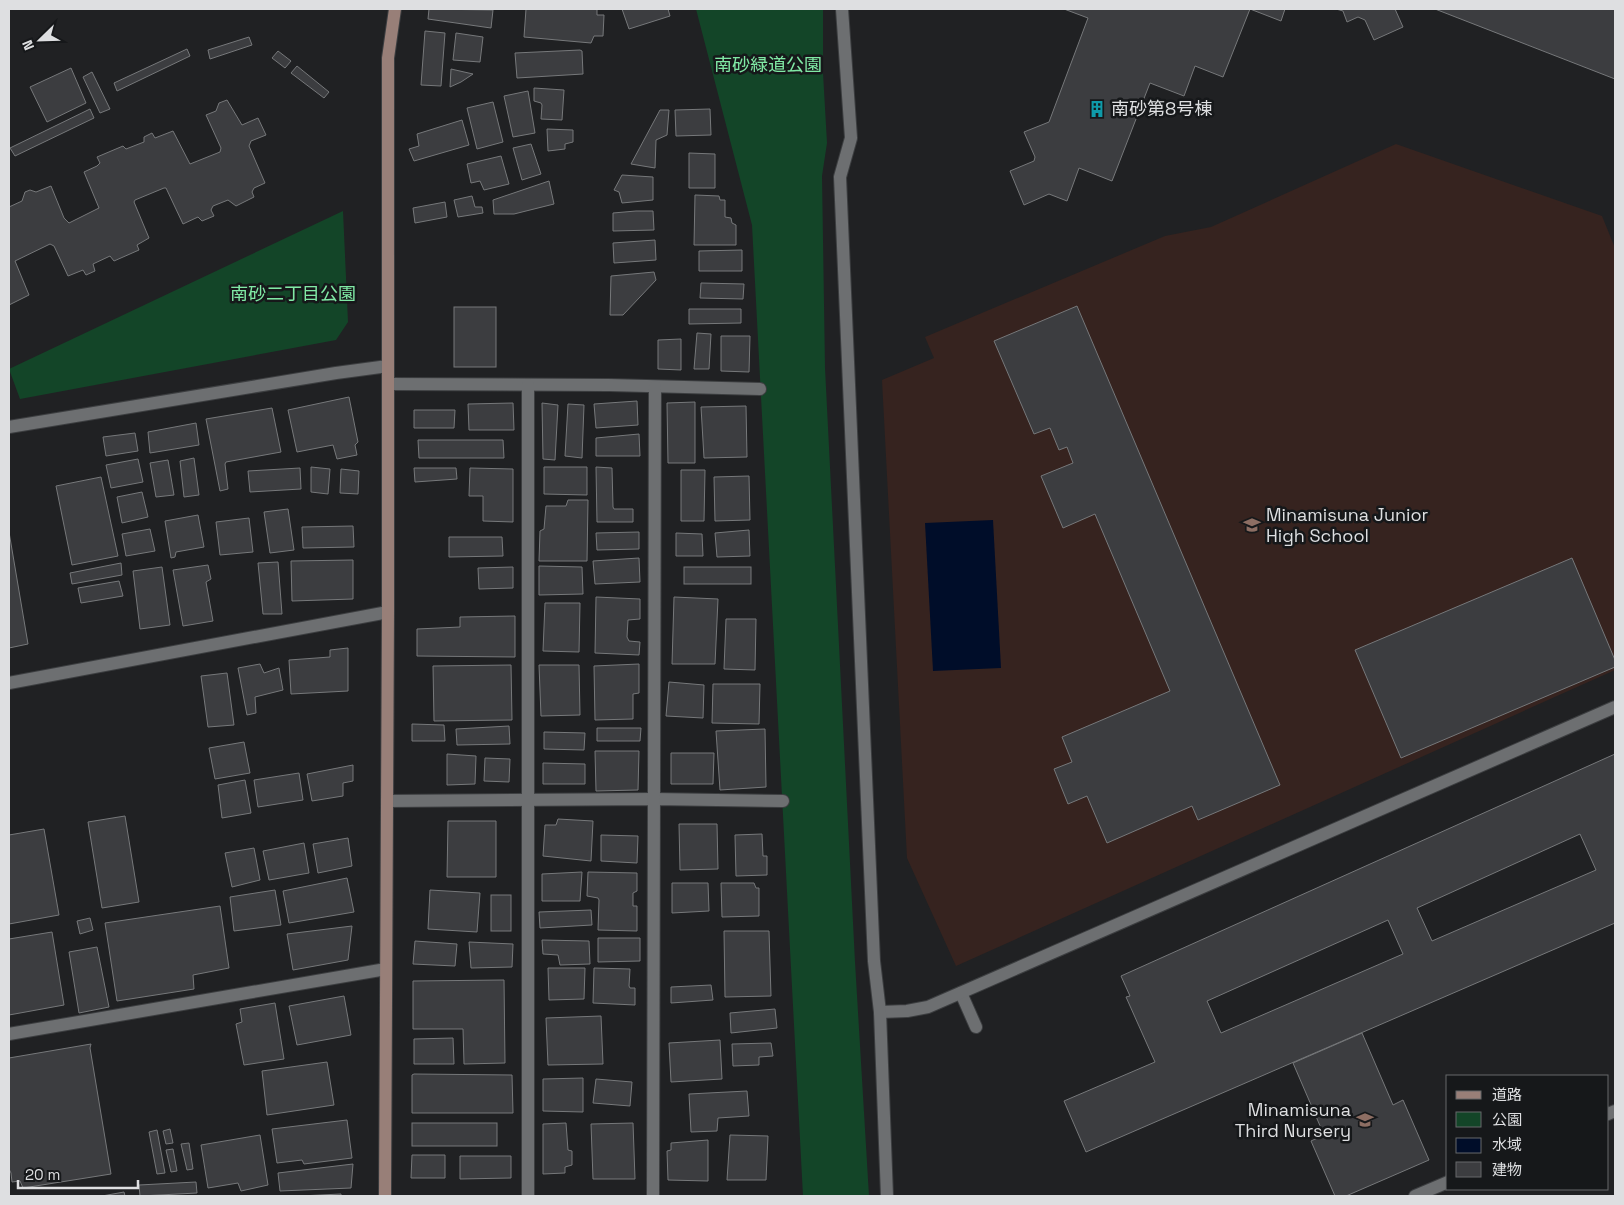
<svg xmlns="http://www.w3.org/2000/svg" width="1624" height="1205" font-family="'Space Grotesk','Noto Sans JP',sans-serif">
<rect width="100%" height="100%" fill="#202123"/>
<polygon fill="#36231f" points="1396,144 1602,216 1615,248 1615,670 956,966 907,858 882,380 934,358 925,337 1165,236 1211,227"/>
<g fill="#134528">
<polygon points="696,9 823,9 823,73 827,143 822,176 825,368 855,962 869,1196 803,1196 752,225"/>
<polygon points="343,211 348,322 336,340 20,399 9,369"/>
</g>
<polygon fill="#000d29" points="993,520 1001,668 933,671 925,523"/>
<g fill="#3c3d40" stroke="#76787a" fill-rule="evenodd">
<polygon points="429,9 493,10 491,28 428,19"/>
<polygon points="526,9 597,9 597,15 604,15 603,36 594,36 591,43 524,37"/>
<polygon points="622,9 668,9 670,16 629,29"/>
<polygon points="1064,9 1285,9 1281,21 1250,9 1223,77 1195,66 1184,96 1150,83 1112,181 1079,168 1067,201 1049,194 1024,205 1010,171 1034,161 1035,157 1024,132 1049,122 1088,18"/>
<polygon points="1336,9 1395,9 1403,27 1374,40 1365,20 1358,17 1347,22 1343,11"/>
<polygon points="1435,9 1615,9 1615,79"/>
<polygon points="425,31 445,33 441,86 421,85"/>
<polygon points="456,33 483,37 480,62 453,60"/>
<polygon points="249,37 252,45 210,59 208,50"/>
<polygon points="187,49 190,56 117,91 114,83"/>
<polygon points="580,50 582,51 583,74 517,78 515,53"/>
<polygon points="278,51 291,61 285,68 272,58"/>
<polygon points="297,66 329,92 324,98 291,73"/>
<polygon points="71,68 86,103 47,122 30,87"/>
<polygon points="451,69 473,74 461,82 450,87"/>
<polygon points="92,72 110,109 100,113 83,77"/>
<polygon points="534,88 564,90 562,120 541,119 542,105 541,103 534,101"/>
<polygon points="528,91 535,133 513,137 504,96"/>
<polygon points="227,100 242,125 258,118 266,135 251,141 249,146 265,183 254,188 252,192 254,197 236,206 228,200 213,206 211,210 214,216 202,221 198,217 183,224 166,188 164,188 135,200 134,202 149,238 137,245 139,250 114,261 110,256 93,264 95,271 86,275 83,270 68,276 54,246 50,244 15,261 29,295 9,305 9,207 22,201 25,192 30,190 36,192 51,186 64,218 69,223 99,208 84,172 97,166 100,163 97,157 123,146 126,149 144,142 144,137 152,133 155,138 173,131 190,164 220,152 221,148 206,115 216,111 219,103"/>
<polygon points="493,102 503,142 477,149 467,108"/>
<polygon points="90,109 94,118 15,156 10,148"/>
<polygon points="710,109 711,135 676,136 675,110"/>
<polygon points="660,110 669,110 667,135 656,140 655,168 631,164"/>
<polygon points="462,120 469,145 414,161 409,149 419,146 417,134"/>
<polygon points="547,129 573,130 573,142 565,144 565,149 548,151"/>
<polygon points="531,144 541,174 522,180 513,148"/>
<polygon points="689,153 715,154 715,188 689,188"/>
<polygon points="501,156 509,184 484,190 480,181 471,183 467,164"/>
<polygon points="622,175 653,177 653,200 622,203 619,192 614,190"/>
<polygon points="549,181 554,204 514,214 494,214 493,200"/>
<polygon points="695,195 719,196 720,200 725,200 725,217 731,218 732,223 736,225 736,245 694,245"/>
<polygon points="472,196 475,207 482,207 483,213 458,217 454,200"/>
<polygon points="445,202 447,217 415,223 413,208"/>
<polygon points="636,211 653,211 654,230 613,231 613,213"/>
<polygon points="655,240 656,260 614,263 613,243"/>
<polygon points="742,250 742,271 699,271 699,251"/>
<polygon points="654,272 656,280 623,315 610,315 611,276"/>
<polygon points="701,283 744,284 743,299 700,298"/>
<polygon points="1077,306 1280,785 1198,820 1192,806 1107,843 1087,796 1068,804 1054,769 1072,762 1062,737 1170,691 1095,514 1063,528 1041,476 1073,463 1067,447 1059,450 1050,428 1034,434 994,341"/>
<rect x="454" y="307" width="42" height="60"/>
<polygon points="689,309 741,309 741,323 689,324"/>
<polygon points="697,333 711,334 709,369 694,369"/>
<polygon points="721,336 750,336 749,372 721,371"/>
<polygon points="681,339 681,370 658,369 658,340"/>
<polygon points="349,397 358,442 355,445 357,455 337,459 333,445 297,452 288,410"/>
<polygon points="637,401 638,425 596,428 594,404"/>
<polygon points="695,402 695,463 668,463 667,403"/>
<polygon points="513,403 514,430 469,430 468,404"/>
<polygon points="542,403 558,405 555,460 543,459"/>
<polygon points="568,404 584,405 582,458 565,456"/>
<polygon points="746,406 747,457 704,458 701,407"/>
<polygon points="272,408 281,452 226,462 225,464 228,489 220,491 206,419"/>
<polygon points="414,410 455,410 454,428 414,428"/>
<polygon points="196,423 199,445 150,453 148,432"/>
<polygon points="135,433 138,451 106,456 103,437"/>
<polygon points="639,434 640,456 596,456 596,438"/>
<polygon points="418,440 503,440 504,458 419,458"/>
<polygon points="194,458 199,495 184,497 180,461"/>
<polygon points="138,459 143,482 111,488 106,465"/>
<polygon points="168,460 174,495 156,497 150,463"/>
<polygon points="311,467 330,469 328,494 311,492"/>
<polygon points="544,467 587,467 587,495 544,494"/>
<polygon points="596,467 612,468 613,507 614,509 633,509 633,522 597,522"/>
<polygon points="300,468 301,489 250,492 248,471"/>
<polygon points="414,468 456,468 457,479 415,482"/>
<polygon points="470,468 513,469 513,522 483,521 483,496 469,496"/>
<polygon points="341,469 359,471 358,494 340,493"/>
<polygon points="681,470 705,470 704,521 681,521"/>
<polygon points="749,476 750,520 715,521 714,477"/>
<polygon points="101,477 118,556 72,565 56,486"/>
<polygon points="142,492 148,517 122,523 117,497"/>
<polygon points="568,500 588,500 587,561 539,561 540,531 544,529 546,506 566,506"/>
<polygon points="288,509 294,550 270,553 264,512"/>
<polygon points="198,515 204,547 176,552 175,557 171,558 165,521"/>
<polygon points="249,518 253,552 220,555 216,522"/>
<polygon points="353,526 354,547 303,548 302,527"/>
<polygon points="150,529 155,551 126,556 122,534"/>
<polygon points="749,530 750,556 717,557 715,533"/>
<polygon points="9,532 28,644 9,648"/>
<polygon points="639,532 639,549 597,550 596,533"/>
<polygon points="676,533 702,534 703,556 676,556"/>
<polygon points="449,537 502,537 503,556 449,557"/>
<polygon points="639,558 640,582 595,584 593,561"/>
<polygon points="1572,558 1615,660 1615,667 1401,758 1355,650"/>
<polygon points="353,560 353,599 292,601 291,561"/>
<polygon points="278,562 282,614 263,614 258,563"/>
<polygon points="121,563 122,575 72,584 70,573"/>
<polygon points="208,565 211,579 206,582 213,621 183,626 173,570"/>
<polygon points="539,566 582,567 583,594 539,595"/>
<polygon points="162,567 170,625 140,629 133,571"/>
<polygon points="513,567 513,588 479,589 478,568"/>
<rect x="684" y="567" width="67" height="17"/>
<polygon points="119,581 123,596 81,603 78,588"/>
<polygon points="596,597 640,599 640,619 628,620 627,637 629,641 640,642 639,655 595,653"/>
<polygon points="674,597 718,599 715,664 672,664"/>
<polygon points="545,603 580,603 579,652 543,651"/>
<polygon points="515,616 515,657 417,656 417,629 460,627 460,617"/>
<polygon points="726,619 756,619 755,670 724,669"/>
<polygon points="348,648 348,691 291,694 289,660 330,657 330,650"/>
<polygon points="260,664 264,673 279,668 283,690 255,697 256,713 247,715 238,668"/>
<polygon points="639,664 639,693 633,694 633,719 595,720 594,666"/>
<polygon points="511,665 512,720 434,721 433,666"/>
<polygon points="539,665 579,665 580,715 541,716"/>
<polygon points="227,673 234,725 208,727 201,676"/>
<polygon points="669,682 704,685 703,718 666,716"/>
<polygon points="713,684 760,684 759,724 712,723"/>
<polygon points="412,724 444,725 445,741 412,741"/>
<polygon points="509,726 510,744 457,745 456,729"/>
<polygon points="597,728 641,728 640,741 597,741"/>
<polygon points="765,729 766,787 720,790 716,731"/>
<polygon points="544,732 585,733 584,750 544,749"/>
<polygon points="244,742 250,773 215,779 209,748"/>
<polygon points="595,751 639,751 638,790 596,791"/>
<polygon points="671,753 714,753 713,784 671,784"/>
<polygon points="447,754 476,756 475,784 447,785"/>
<path d="M1615 754V923L1086 1152 1064 1101 1155 1062 1126 997 1130 996 1121 976ZM1580 834 1596 870 1432 941 1417 908ZM1388 920 1403 954 1221 1033 1207 1001Z"/>
<polygon points="485,758 510,759 509,782 484,781"/>
<polygon points="543,763 585,764 585,784 543,784"/>
<polygon points="353,765 353,781 343,783 343,796 312,801 307,774"/>
<polygon points="299,773 303,800 258,807 254,780"/>
<polygon points="245,780 251,813 222,818 218,785"/>
<polygon points="125,816 139,902 102,908 88,822"/>
<polygon points="558,819 593,821 591,861 543,856 545,825 556,825"/>
<polygon points="448,821 496,821 496,877 447,877"/>
<polygon points="679,824 717,824 718,869 680,870"/>
<polygon points="44,829 59,915 9,924 9,835"/>
<polygon points="762,834 763,856 767,856 767,875 736,876 735,835"/>
<polygon points="601,835 638,836 637,863 601,861"/>
<polygon points="348,838 352,866 318,873 313,844"/>
<polygon points="304,843 309,873 269,880 263,851"/>
<polygon points="254,848 260,880 232,887 225,853"/>
<polygon points="582,872 580,901 542,901 542,874"/>
<polygon points="588,872 637,873 637,891 633,893 633,906 637,906 637,931 598,930 599,900 598,898 587,896"/>
<polygon points="347,878 354,912 289,923 283,891"/>
<polygon points="672,883 708,883 709,911 672,913"/>
<polygon points="721,883 754,883 756,888 759,888 759,916 722,917"/>
<polygon points="275,890 281,925 234,931 230,897"/>
<polygon points="430,890 480,893 477,932 428,929"/>
<rect x="491" y="895" width="20" height="36"/>
<polygon points="220,906 229,968 193,975 194,989 117,1001 105,923"/>
<polygon points="591,910 592,925 540,928 539,912"/>
<polygon points="90,918 93,930 80,934 77,921"/>
<polygon points="352,926 348,960 293,970 287,934"/>
<polygon points="724,931 769,931 771,996 725,997"/>
<polygon points="52,932 64,1005 9,1015 9,939"/>
<polygon points="598,938 640,938 640,961 598,962"/>
<polygon points="542,940 589,941 590,964 560,965 558,955 543,954"/>
<polygon points="415,941 457,944 455,966 413,964"/>
<polygon points="469,942 513,944 512,967 471,968"/>
<polygon points="97,947 109,1007 79,1013 69,952"/>
<polygon points="548,968 585,968 584,999 549,1000"/>
<polygon points="594,968 630,969 629,986 630,988 635,988 635,1005 593,1003"/>
<polygon points="504,980 505,1063 464,1064 463,1029 413,1029 413,981"/>
<polygon points="711,985 713,1000 671,1003 671,987"/>
<polygon points="344,996 351,1035 297,1045 289,1006"/>
<polygon points="275,1003 284,1059 244,1065 236,1024 242,1022 240,1009"/>
<polygon points="775,1009 777,1028 731,1033 730,1013"/>
<polygon points="601,1016 603,1064 548,1065 546,1018"/>
<polygon points="1362,1033 1393,1105 1403,1100 1429,1160 1346,1196 1335,1196 1311,1141 1324,1135 1293,1063"/>
<polygon points="453,1038 454,1064 414,1064 414,1039"/>
<polygon points="720,1040 722,1079 671,1082 669,1043"/>
<polygon points="771,1043 773,1056 759,1057 759,1065 733,1066 732,1044"/>
<polygon points="91,1044 90,1048 111,1174 23,1188 20,1181 12,1182 11,1173 9,1169 9,1058"/>
<polygon points="327,1062 334,1105 267,1115 262,1071"/>
<polygon points="414,1074 512,1075 513,1113 412,1113 412,1075"/>
<polygon points="583,1078 583,1112 543,1111 543,1079"/>
<polygon points="596,1079 632,1082 630,1106 593,1103"/>
<polygon points="747,1091 749,1116 718,1118 717,1131 691,1132 689,1094"/>
<polygon points="347,1120 352,1158 304,1164 302,1160 277,1163 272,1129"/>
<rect x="412" y="1123" width="85" height="23"/>
<polygon points="566,1123 568,1150 572,1151 572,1165 565,1167 565,1173 543,1174 543,1124"/>
<polygon points="633,1123 635,1179 593,1179 591,1124"/>
<polygon points="170,1129 173,1143 166,1144 163,1131"/>
<polygon points="157,1130 165,1173 157,1174 149,1132"/>
<polygon points="260,1135 268,1185 241,1191 238,1183 208,1188 201,1145"/>
<polygon points="730,1135 768,1136 766,1180 727,1180"/>
<polygon points="708,1140 708,1181 668,1180 667,1151 671,1150 671,1143"/>
<polygon points="189,1143 193,1169 187,1170 181,1144"/>
<polygon points="173,1149 177,1171 171,1172 166,1150"/>
<polygon points="412,1155 445,1155 445,1178 411,1178"/>
<polygon points="460,1156 511,1156 511,1178 460,1179"/>
<polygon points="353,1164 351,1188 280,1191 278,1173"/>
<polygon points="196,1182 197,1193 140,1196 139,1185"/>
<polygon points="124,1192 125,1196 102,1196"/>
<polygon points="341,1194 341,1196 290,1196 300,1196"/>
</g>
<g fill="none" stroke-linecap="round" stroke-linejoin="round">
<g stroke="#3c3e40" stroke-width="14">
<g id="lane">
<polyline points="388,384 609,385 760,389"/>
<polyline points="387,801 654,799 783,801"/>
<polyline points="961,993 976,1027"/>
<polyline points="880,1012 907,1011 928,1007 1615,707"/>
<polyline points="9,1034 386,969"/>
<polyline points="528,1196 528,385"/>
<polyline points="653,1196 655,387"/>
</g>
</g>
<g stroke="#3c3e40" stroke-width="14">
<g id="street">
<polyline points="842,9 851,138 840,177 874,961 880,1012 887,1196"/>
<polyline points="9,427 336,373 388,366"/>
<polyline points="9,683 388,612"/>
<polyline points="1608,1114 1615,1111"/>
<polyline points="1415,1196 1448,1182"/>
</g>
</g>
<g stroke="#3c3e40" stroke-width="14">
<polyline id="secondary" points="385,1196 388,612 388,58 395,9"/>
</g>
<use href="#lane" stroke="#6d6f71" stroke-width="12"/>
<use href="#street" stroke="#6d6f71" stroke-width="12"/>
<use href="#secondary" stroke="#987f78" stroke-width="12"/>
</g>
<defs>
<g id="building-bare" transform="scale(1.35)"><path d="M-4-6H4V6H1V3H-1V6H-4ZM-2.5-4.3h1.7v1.8h-1.7ZM.8-4.3h1.7v1.8H.8ZM-2.5-1h1.7V.8h-1.7ZM.8-1h1.7V.8H.8Z" fill="#0f9aa8" stroke="#16181a" stroke-width="2.5" paint-order="stroke"/></g>
<g id="school-bare" transform="scale(1.35)"><path d="M0-5L7-2L0 1L-7-2ZM-4 1L0 2.5L4 1V4Q0 6-4 4Z" fill="#8d6e63" stroke="#16181a" stroke-width="2.5" paint-order="stroke"/></g>
</defs>
<g fill-rule="evenodd">
<use href="#building-bare" x="1097" y="109"/>
<use href="#school-bare" x="1252" y="525"/>
<use href="#school-bare" x="1365" y="1120"/>
</g>
<g text-anchor="middle" stroke-width="5" stroke-linejoin="round" paint-order="stroke">
<g font-size="18" fill="#80e9a5" stroke="#16181a">
<text x="768" y="71">南砂緑道公園</text>
<text x="293" y="300">南砂二丁目公園</text>
</g>
<g font-size="18" fill="#dedfe1" stroke="#16181a" text-anchor="start">
<text x="1111" y="115">南砂第8号棟</text>
<text x="1266" y="521">Minamisuna Junior<tspan x="1266" dy="21">High School</tspan></text>
<text x="1351" y="1116" text-anchor="end">Minamisuna<tspan x="1351" dy="21">Third Nursery</tspan></text>
</g>
</g>
<rect width="1624" height="1205" fill="none" stroke="#dedfe1" stroke-width="20"/>
<rect x="1446" y="1075" width="162" height="115" fill="#16181a" stroke="#66686a"/>
<rect x="1456" y="1091" width="25" height="8" fill="#987f78" stroke="#66686a"/>
<text x="1492" y="1100" font-size="15" fill="#dedfe1">道路</text>
<rect x="1456" y="1112" width="25" height="15" fill="#134528" stroke="#66686a"/>
<text x="1492" y="1125" font-size="15" fill="#dedfe1">公園</text>
<rect x="1456" y="1138" width="25" height="15" fill="#000d29" stroke="#66686a"/>
<text x="1492" y="1150" font-size="15" fill="#dedfe1">水域</text>
<rect x="1456" y="1162" width="25" height="15" fill="#3c3d40" stroke="#66686a"/>
<text x="1492" y="1175" font-size="15" fill="#dedfe1">建物</text>
<g transform="translate(40 40) rotate(247)" stroke="#16181a" stroke-width="4" paint-order="stroke">
<path d="M0-4L9 19L0 12L-9 19Z" fill="#dedfe1"/>
<text y="-8" font-size="14" font-weight="bold" text-anchor="middle" fill="#dedfe1">N</text>
</g>
<path d="M18 1180v8h120v-8" fill="none" stroke="#dedfe1" stroke-width="2.5"/>
<text x="25" y="1180" font-size="15" fill="#dedfe1" stroke="#16181a" stroke-width="4" paint-order="stroke">20 m</text>
</svg>
